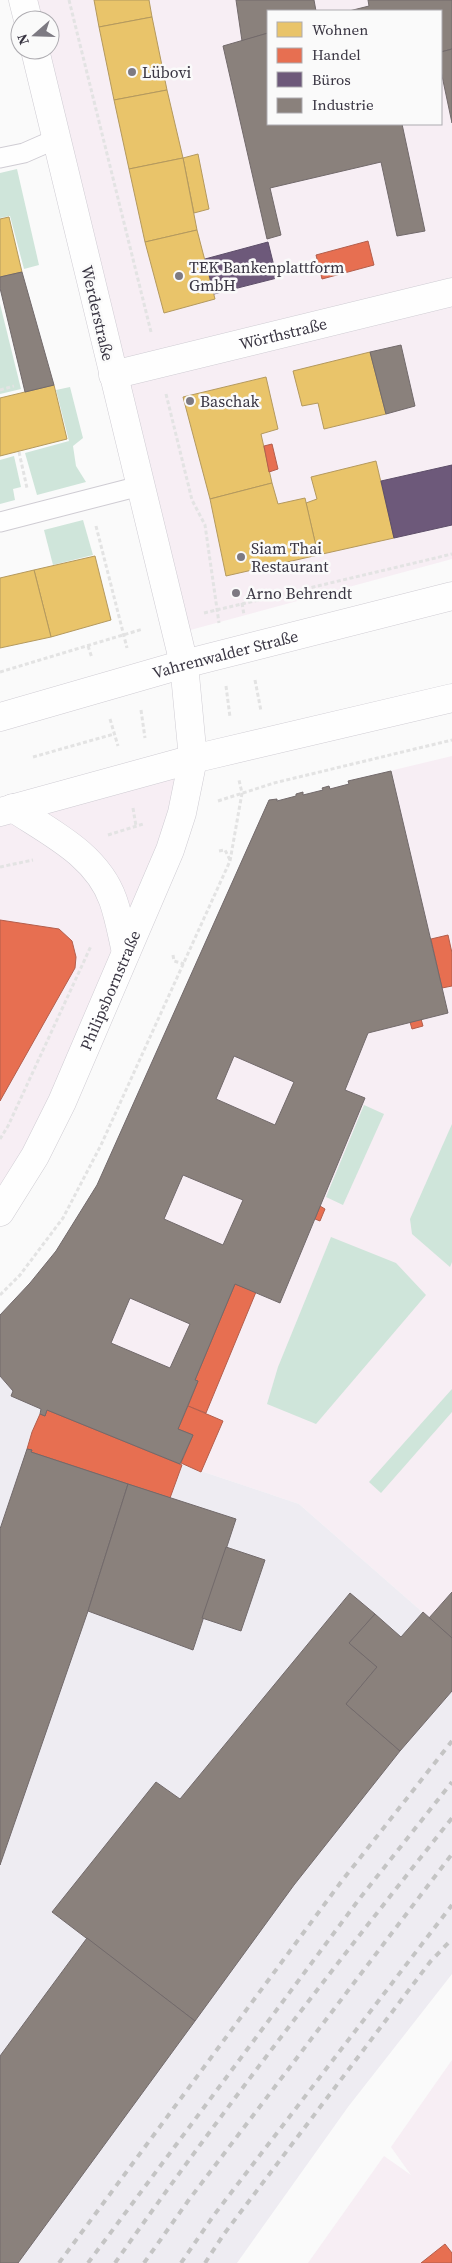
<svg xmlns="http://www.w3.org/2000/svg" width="452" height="2263" font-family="'Source Serif 4',serif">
<rect width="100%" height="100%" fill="#fafafa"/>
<g fill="#f7eef4" fill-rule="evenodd">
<path d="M23 0H452V559L183 632 35 50H50V20H28ZM268 11H441V124H268Z"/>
<polygon points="452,756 452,1638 299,1504 180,1464 48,1410 45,1416 40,1414 41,1409 11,1396 13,1391 0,1376 0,1315 30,1283 56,1251 97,1185 269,800 277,799 277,801 296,797 296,794 303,792 304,795 322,790 322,788 329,786 330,788 349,784 348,781"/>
<polygon points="193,759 182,813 0,1212 0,812"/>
<polygon points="452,2060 452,2263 308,2263 384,2156 411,2175 391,2147"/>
</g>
<polygon fill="#eeecf2" points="0,1376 13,1391 11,1396 41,1409 40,1414 45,1416 47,1410 180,1464 299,1504 452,1638 452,1974 348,2107 237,2263 0,2263"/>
<g fill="#cfe5da">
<polygon points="17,169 39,265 24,269 10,216 0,218 0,173"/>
<polygon points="0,304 21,389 0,394"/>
<polygon points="70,387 83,438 73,446 76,466 86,482 37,495 25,453 69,441 56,390"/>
<polygon points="14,456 21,487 13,489 15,500 0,504 0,460"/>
<polygon points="83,520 93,555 53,565 44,530"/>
<polygon points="364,1105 384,1114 343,1205 326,1197"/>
<polygon points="452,1124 452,1262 450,1267 412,1234 410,1219"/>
<polygon points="331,1237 396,1263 426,1295 316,1424 267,1404 278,1367"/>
<polygon points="452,1389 452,1412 381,1493 369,1482"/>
</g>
<g fill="#e9c46a" stroke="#b4995e">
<polygon points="94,0 149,0 152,17 99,27"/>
<polygon points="152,17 167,90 114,100 99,27"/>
<polygon points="167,90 183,158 129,169 114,100"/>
<polygon points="198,154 209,209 194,213 183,158"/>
<polygon points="183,158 197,230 145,242 129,169"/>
<polygon points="9,217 22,272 0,277 0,219"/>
<polygon points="197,230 215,299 164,313 145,242"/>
<polygon points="370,352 386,414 324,429 318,403 302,406 293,371"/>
<polygon points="266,377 278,429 261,434 272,483 210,499 183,397"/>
<polygon points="54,385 67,439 0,456 0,398"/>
<polygon points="376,461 394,538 318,555 306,503 317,499 311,477"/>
<polygon points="272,483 278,504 305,498 318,555 226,576 210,499"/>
<polygon points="95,556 111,620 51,637 34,570"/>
<polygon points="34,570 51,637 0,648 0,578"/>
</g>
<g fill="#e76f51" stroke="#b35e4c">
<polygon points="368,241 374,265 322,279 316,255"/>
<polygon points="272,444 278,469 269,472 264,446"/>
<polygon points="0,920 59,929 72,941 76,957 75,968 0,1101"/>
<polygon points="448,935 452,953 452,986 442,988 431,939"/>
<polygon points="421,1019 423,1026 412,1029 410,1022"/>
<polygon points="320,1206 325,1209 320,1221 315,1219"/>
<polygon points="235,1284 256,1292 206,1413 188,1406 198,1381 195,1380"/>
<polygon points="188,1406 223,1421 201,1472 181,1463 193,1435 178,1429"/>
<polygon points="47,1410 182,1465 170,1498 31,1452 32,1450 27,1449 32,1432 40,1414 45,1416"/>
<polygon points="445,2244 452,2253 452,2263 421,2263"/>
</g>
<g fill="#6d597a" stroke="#5d4e69">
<polygon points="268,242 277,278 214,294 205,259"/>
<polygon points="452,465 452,525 394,538 381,481"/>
</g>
<g fill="#8a817c" stroke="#726a6b" fill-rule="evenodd">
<polygon points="236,0 314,0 316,11 268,11 268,33 242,41"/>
<polygon points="368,0 452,0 452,49 441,52 441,11 349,11 369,6"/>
<polygon points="268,33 268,124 402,124 425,231 397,236 381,162 270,188 281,235 267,239 223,46"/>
<polygon points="452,49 452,123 441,71 441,52"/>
<polygon points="22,272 54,385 25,392 0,288 0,277"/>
<polygon points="401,345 415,406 386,414 370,352"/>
<path d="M391 771 448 1013 368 1033 345 1090 365 1098 280 1303 235 1284 195 1380 198 1381 178 1429 193 1435 180 1464 47 1410 45 1416 40 1414 41 1409 11 1396 13 1391 0 1376V1315L30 1283 56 1251 97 1185 269 800 277 799V801L296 796V794L303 792V795L323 790 322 788 329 786 330 789 349 784 348 781ZM234 1056 294 1082 275 1125 216 1099ZM183 1175 243 1200 223 1245 164 1219ZM130 1298 190 1324 170 1368 111 1343Z"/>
<polygon points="27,1449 32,1450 31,1452 128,1484 88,1611 0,1865 0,1529"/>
<polygon points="128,1484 236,1519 193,1650 88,1611"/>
<polygon points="226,1547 265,1560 241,1631 202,1618"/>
<polygon points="452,1592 452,1638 429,1618"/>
<polygon points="350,1593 375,1614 349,1643 377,1667 346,1704 400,1751 294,1885 195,2021 52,1912 156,1782 180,1799"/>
<polygon points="423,1612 452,1638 452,1691 400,1751 346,1704 377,1667 349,1643 375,1614 401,1637"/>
<polygon points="87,1938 195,2021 18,2263 0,2263 0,2056"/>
</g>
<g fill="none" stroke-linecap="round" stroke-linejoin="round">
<g stroke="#cfccd3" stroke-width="21">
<g id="service">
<polyline points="0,158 24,153 56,139"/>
<polyline points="0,522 140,486"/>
</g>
</g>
<g stroke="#cfccd3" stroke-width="29">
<g id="minor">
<path id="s1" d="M113 375 452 292"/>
</g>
</g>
<g stroke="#cfccd3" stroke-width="29">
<g id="tertiary">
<polyline points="23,0 28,20"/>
<path d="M13 808C51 833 97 855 113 900 119 917 122 935 126 952"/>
<path id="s2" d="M0 1212 35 1156 62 1102 170 850 182 813 193 759 184 664 35 50"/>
</g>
</g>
<g stroke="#cfccd3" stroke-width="29">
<g id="secondary">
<path id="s3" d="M0 717 184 664 452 596"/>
<polyline points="0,812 193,759 452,698"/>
</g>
</g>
<g stroke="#e3e3e3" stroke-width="3" stroke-dasharray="4 2.5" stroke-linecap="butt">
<polyline points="69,0 151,332"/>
<polyline points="0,390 14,386"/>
<polyline points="166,394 192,500 205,525 219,623"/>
<polyline points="19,452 27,488"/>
<polyline points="96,526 127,648"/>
<polyline points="242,603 244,615"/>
<polyline points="204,613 452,554"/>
<polyline points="88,646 92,658"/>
<polyline points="0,672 143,629"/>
<polyline points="255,680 261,711"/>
<polyline points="226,686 230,717"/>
<polyline points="141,710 145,738"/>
<polyline points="110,719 118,746"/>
<polyline points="33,757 114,734"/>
<polyline points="218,801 274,783 452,740"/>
<polyline points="133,808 136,826"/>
<polyline points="108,835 143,824"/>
<polyline points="219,851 225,850 230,860"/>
<polyline points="0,867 33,860"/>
<polyline points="173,955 174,961 184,964"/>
<polyline points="0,1139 8,1126 91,946"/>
<polyline points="0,1295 20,1275 63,1218 101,1145 230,861 242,793 239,780"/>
</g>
<use href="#service" stroke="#fefefe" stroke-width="19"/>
<use href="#minor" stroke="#fefefe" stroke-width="28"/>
<use href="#tertiary" stroke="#fefefe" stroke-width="28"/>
<use href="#secondary" stroke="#fefefe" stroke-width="28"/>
<g stroke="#c4c4c4" stroke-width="4" stroke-dasharray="6 6" stroke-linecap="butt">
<polyline points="59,2263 341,1882 452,1741"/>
<polyline points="88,2263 360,1898 452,1782"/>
<path d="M115 2263C222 2111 336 1964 452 1818"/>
<polyline points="144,2263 188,2201 452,1854"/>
<polyline points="181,2263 214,2215 452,1905"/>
<polyline points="205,2263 224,2234 430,1962 452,1939"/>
</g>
</g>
<g fill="#7d7a82" stroke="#fafafa" stroke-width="2">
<circle cx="132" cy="72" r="5"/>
<circle cx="179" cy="276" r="5"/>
<circle cx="190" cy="401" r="5"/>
<circle cx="241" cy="557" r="5"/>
<circle cx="236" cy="593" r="5"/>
</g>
<g text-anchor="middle" stroke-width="5" stroke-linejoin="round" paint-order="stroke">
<g font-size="16" fill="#393542" stroke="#fafafa" text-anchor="start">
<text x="142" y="78">Lübovi</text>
<text x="189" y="273">TEK Bankenplattform<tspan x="189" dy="18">GmbH</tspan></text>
<text x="200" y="407">Baschak</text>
<text x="251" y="554">Siam Thai<tspan x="251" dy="18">Restaurant</tspan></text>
<text x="246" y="599">Arno Behrendt</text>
</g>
<g font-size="16" fill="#393542" stroke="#fafafa">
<text transform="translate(98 313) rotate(77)" y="6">Werderstraße</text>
<text dy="6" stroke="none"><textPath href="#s1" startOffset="175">Wörthstraße</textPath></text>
<text dy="6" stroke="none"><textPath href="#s3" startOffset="234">Vahrenwalder Straße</textPath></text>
<text dy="6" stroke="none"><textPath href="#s2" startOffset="248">Philipsbornstraße</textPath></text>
</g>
</g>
<rect x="267" y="10" width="175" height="115" fill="#fafafa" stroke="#adabb0"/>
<rect x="277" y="22" width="25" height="15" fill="#e9c46a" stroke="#adabb0"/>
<text x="312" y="35" font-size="15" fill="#393542">Wohnen</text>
<rect x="277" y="48" width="25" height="15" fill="#e76f51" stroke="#adabb0"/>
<text x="312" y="60" font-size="15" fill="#393542">Handel</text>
<rect x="277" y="72" width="25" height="15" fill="#6d597a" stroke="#adabb0"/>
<text x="312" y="85" font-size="15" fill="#393542">Büros</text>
<rect x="277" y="98" width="25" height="15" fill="#8a817c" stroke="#adabb0"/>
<text x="312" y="110" font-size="15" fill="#393542">Industrie</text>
<g transform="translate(35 35) rotate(250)"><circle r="24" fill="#fafafa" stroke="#adabb0"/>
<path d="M0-4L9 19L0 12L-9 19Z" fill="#7d7a82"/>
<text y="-8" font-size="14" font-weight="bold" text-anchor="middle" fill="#393542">N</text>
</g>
</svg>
